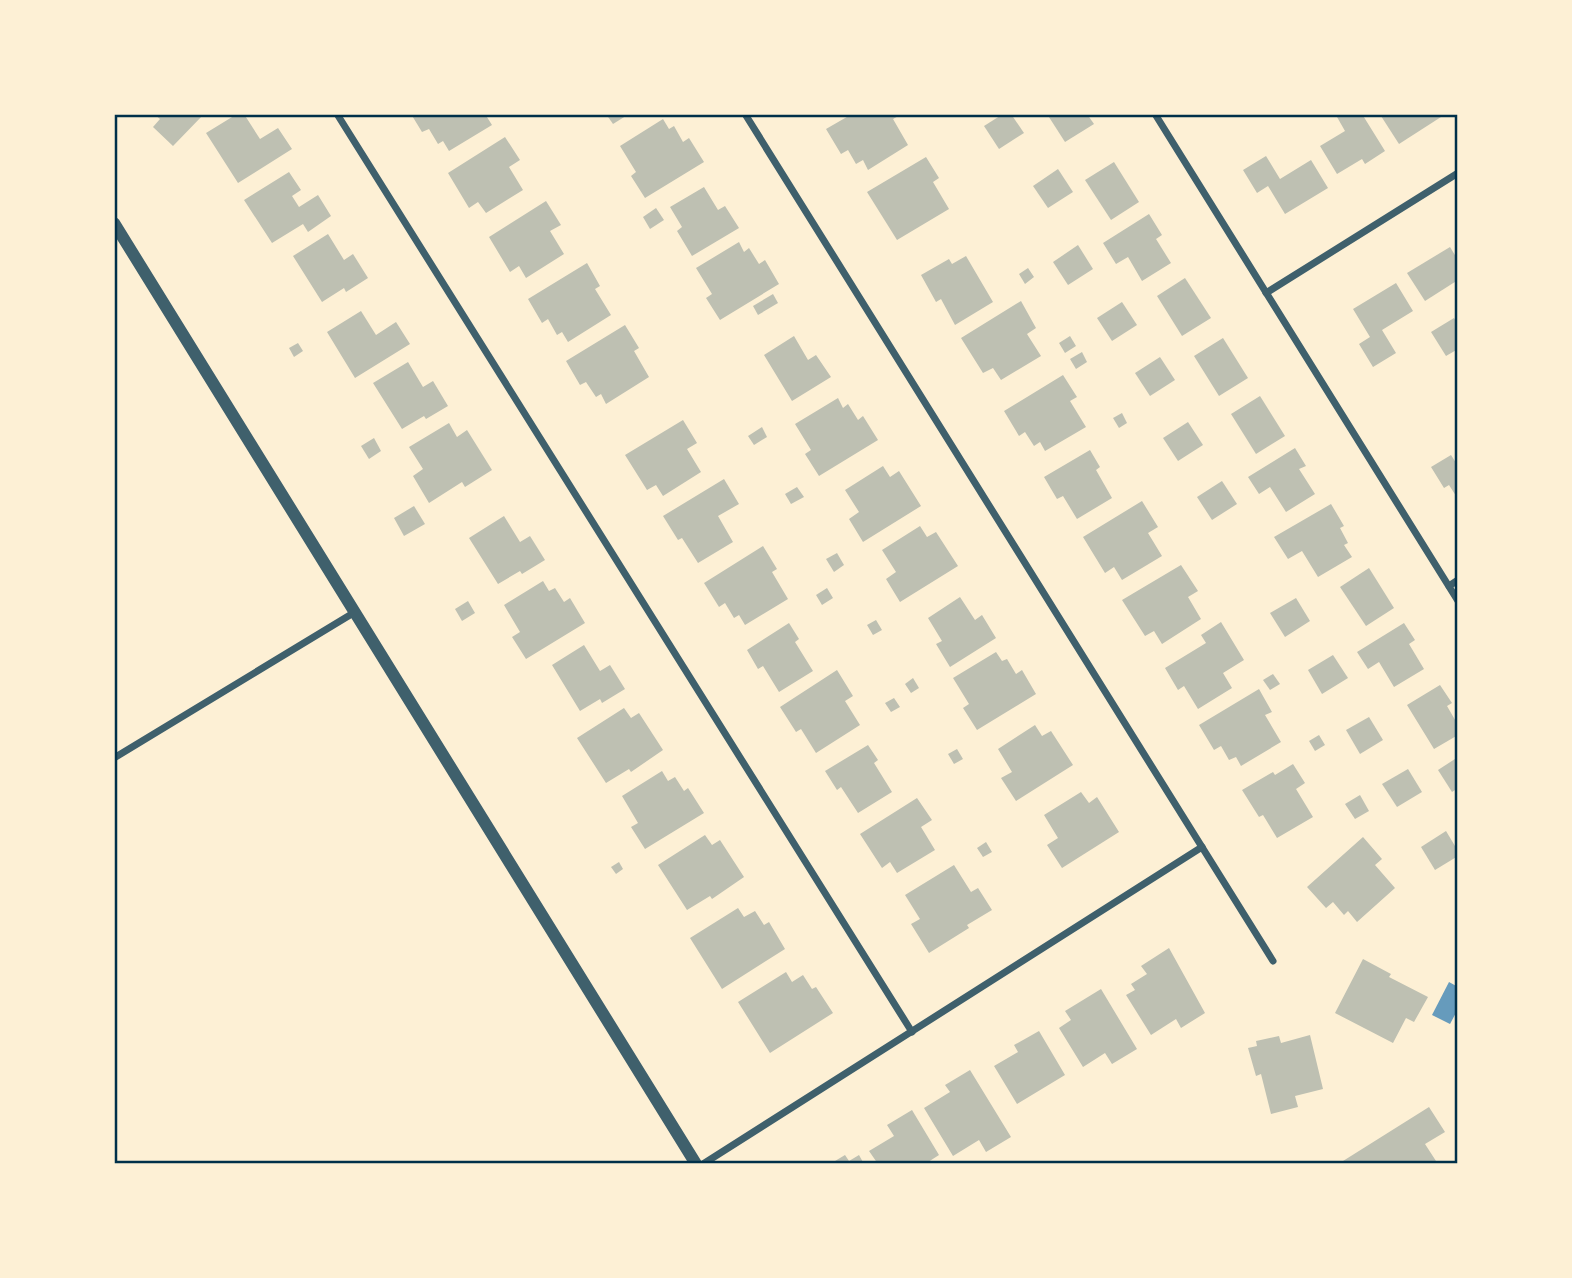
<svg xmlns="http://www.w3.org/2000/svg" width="1572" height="1278" font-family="'PT Sans Narrow',sans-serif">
<rect width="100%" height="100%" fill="#fdf0d5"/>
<polygon fill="#669bbc" points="1449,982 1458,987 1458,1009 1450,1024 1432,1015"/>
<g fill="#bec0b2">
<polygon points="154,114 204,114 173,146 153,127 160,119"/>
<polygon points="237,114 244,114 260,139 278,128 292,149 238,183 206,133"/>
<polygon points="411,114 485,114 492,125 449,151 443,141 438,144 429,129 422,132"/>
<polygon points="606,114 629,114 613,124"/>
<polygon points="852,114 902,114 893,119 908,145 868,170 863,160 856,164 848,150 841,154 826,129"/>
<polygon points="1003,114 1011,114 1024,133 999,149 984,126"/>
<polygon points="1047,114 1087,114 1094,124 1065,142"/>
<polygon points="1342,114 1362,114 1385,151 1365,164 1362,159 1337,174 1320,146 1345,131 1337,117"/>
<polygon points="1385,114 1439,114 1441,117 1399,144 1381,116"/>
<polygon points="663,119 669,129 674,126 683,142 689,138 704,162 645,198 631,176 636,172 620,146"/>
<polygon points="505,137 520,160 509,167 523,190 486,213 478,202 469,208 448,173"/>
<polygon points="1266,156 1280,179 1311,160 1328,188 1285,214 1268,186 1257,193 1243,170"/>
<polygon points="926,157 939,178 933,182 949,209 897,240 867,192"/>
<polygon points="1114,162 1139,202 1111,220 1085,180"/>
<polygon points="1058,169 1073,192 1048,208 1033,186"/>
<polygon points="289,172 301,190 292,196 299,207 318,195 331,216 308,232 303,224 272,243 244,200"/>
<polygon points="704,187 718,210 725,206 739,228 692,256 677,231 682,227 670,207"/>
<polygon points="546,201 561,225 550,231 564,254 526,278 519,266 510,272 489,237"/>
<polygon points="656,208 664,220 650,229 643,217"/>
<polygon points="1149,214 1162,235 1156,239 1171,263 1142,281 1128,257 1116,264 1103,243"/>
<polygon points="328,234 344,260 353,254 368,278 346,292 344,288 322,302 293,256"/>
<polygon points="739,242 744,252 749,248 759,264 765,260 779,284 720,320 706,298 712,294 696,268"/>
<polygon points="1078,245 1093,269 1068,285 1053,262"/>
<polygon points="1450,247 1458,260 1458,280 1425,301 1407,273"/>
<polygon points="966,256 993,302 955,325 941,299 936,302 921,275 949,259 952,264"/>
<polygon points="587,263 600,286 595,289 611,315 568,342 562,332 557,335 548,319 542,323 528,299"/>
<polygon points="1028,268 1034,277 1025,284 1019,274"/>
<polygon points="1185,278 1211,318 1182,336 1157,296"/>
<polygon points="1396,283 1413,311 1382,330 1396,353 1373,367 1359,344 1370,337 1353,309"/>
<polygon points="773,294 778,303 758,315 753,306"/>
<polygon points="1021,301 1036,328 1027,334 1041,356 1001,380 993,368 983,373 961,338"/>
<polygon points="1122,302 1137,325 1112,341 1097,318"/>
<polygon points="361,311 376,335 396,322 410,344 355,378 327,332"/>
<polygon points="1454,318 1458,325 1458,349 1446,356 1431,332"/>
<polygon points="625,325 639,348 634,351 649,377 606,404 601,394 596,397 586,382 580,385 566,361"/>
<polygon points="794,336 808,360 816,355 831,377 792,401 764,355"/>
<polygon points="1070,336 1076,346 1065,353 1059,343"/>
<polygon points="1223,338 1248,378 1219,396 1194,356"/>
<polygon points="298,343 303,351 294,357 289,348"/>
<polygon points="1082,352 1087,362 1076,369 1070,359"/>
<polygon points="1160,357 1175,380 1150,396 1135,373"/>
<polygon points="408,362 423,387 433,381 448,406 426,419 424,416 402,429 373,383"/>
<polygon points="1063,375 1077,397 1070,401 1086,427 1045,451 1040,442 1034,446 1025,432 1019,436 1004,411"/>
<polygon points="1260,396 1285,436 1256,454 1231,414"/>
<polygon points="838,398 843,408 848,404 858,420 863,416 878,440 819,476 805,454 811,450 795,424"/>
<polygon points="1122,413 1127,423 1119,428 1113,418"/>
<polygon points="683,420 697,443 687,449 701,472 663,496 656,485 647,490 625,455"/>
<polygon points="1188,422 1203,445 1178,461 1163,438"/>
<polygon points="449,423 457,437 467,430 492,470 465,487 462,482 429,503 413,476 423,469 409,447"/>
<polygon points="762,427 767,437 754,445 748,436"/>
<polygon points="374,438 381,451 369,459 361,446"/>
<polygon points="1295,448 1306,466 1299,469 1315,494 1286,512 1270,487 1259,494 1248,477"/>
<polygon points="1090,450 1100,467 1096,470 1112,498 1077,519 1063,496 1057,499 1044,477"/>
<polygon points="1451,455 1458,466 1458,499 1449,485 1444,488 1431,467"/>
<polygon points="883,466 890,477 899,471 921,506 863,542 849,519 859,512 845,490"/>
<polygon points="724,479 739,504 718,516 733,542 698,563 682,538 678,540 663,516"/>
<polygon points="1222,481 1237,504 1212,520 1197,497"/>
<polygon points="797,487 804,497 791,504 785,494"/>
<polygon points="1142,501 1158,527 1148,533 1162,556 1122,580 1114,567 1105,573 1083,537"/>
<polygon points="1331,504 1344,526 1340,528 1348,543 1344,545 1352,557 1318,577 1302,551 1288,559 1274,537"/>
<polygon points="414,506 425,524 404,536 394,518"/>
<polygon points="504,516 520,542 530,536 545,560 522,574 520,571 498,584 469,538"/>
<polygon points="920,526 927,537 936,532 958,566 900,602 886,579 896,572 882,550"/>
<polygon points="763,546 777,569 772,572 788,599 745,625 739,615 734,618 725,603 719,607 704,583"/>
<polygon points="837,553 844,565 834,572 826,559"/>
<polygon points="1181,565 1198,591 1188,597 1201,619 1162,644 1154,631 1145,636 1122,600"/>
<polygon points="1369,568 1394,608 1366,626 1340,587"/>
<polygon points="543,581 549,591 555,588 564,602 570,598 585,623 526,659 512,637 520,632 504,605"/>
<polygon points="827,588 833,598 822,605 816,595"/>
<polygon points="960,597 975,620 982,615 996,638 950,667 936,644 942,641 928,618"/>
<polygon points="1296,598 1310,621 1285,637 1270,613"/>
<polygon points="468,601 475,613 462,621 455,609"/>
<polygon points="876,620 882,630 873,635 867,625"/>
<polygon points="1221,622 1244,660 1223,673 1232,688 1198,709 1184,686 1178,690 1165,668 1206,643 1201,635"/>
<polygon points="789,623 799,639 795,642 813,671 779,692 763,666 758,669 747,650"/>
<polygon points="1404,623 1415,640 1409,644 1424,669 1394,687 1379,662 1368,669 1357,652"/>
<polygon points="584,645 600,671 610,665 625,689 602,703 600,699 580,711 552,665"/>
<polygon points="996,652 1002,661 1007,659 1016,674 1022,670 1036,694 977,730 963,708 969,704 953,678"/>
<polygon points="1333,655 1348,678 1322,694 1308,670"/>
<polygon points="837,670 853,696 845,701 860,725 816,753 801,729 796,732 780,707"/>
<polygon points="1273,674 1280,684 1270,690 1263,680"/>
<polygon points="913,678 919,688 911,693 905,684"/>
<polygon points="1440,685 1452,703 1447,706 1458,725 1458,735 1434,749 1407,705"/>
<polygon points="1259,689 1272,712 1265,715 1281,742 1241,766 1236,757 1229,760 1221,746 1214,750 1199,725"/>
<polygon points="894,698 900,707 891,712 885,703"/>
<polygon points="624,708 631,718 639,713 663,750 631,772 629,769 606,783 577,738"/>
<polygon points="1369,717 1383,740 1360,754 1346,730"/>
<polygon points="1035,725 1042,736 1051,731 1073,765 1016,801 1001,778 1012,772 998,749"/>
<polygon points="1319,735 1325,745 1315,751 1309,741"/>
<polygon points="868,745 878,760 874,763 892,792 858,813 841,787 837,790 825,771"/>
<polygon points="957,749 963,759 954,764 948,754"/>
<polygon points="1458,757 1458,788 1452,792 1438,770"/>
<polygon points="1293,764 1305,783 1296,789 1313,817 1277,838 1263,815 1259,817 1242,790 1273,772 1275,775"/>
<polygon points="1408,769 1422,792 1397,807 1382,784"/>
<polygon points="662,771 668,781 675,777 684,791 688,788 704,813 645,849 631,827 638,823 622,796"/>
<polygon points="1081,792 1089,803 1097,797 1119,832 1062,868 1047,845 1058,838 1044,815"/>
<polygon points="1360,795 1369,811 1355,819 1345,804"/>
<polygon points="917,798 932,820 921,827 935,850 897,873 890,862 882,868 860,834"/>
<polygon points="1446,831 1458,851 1458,856 1435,870 1421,847"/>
<polygon points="705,835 712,845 720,840 744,877 712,899 710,896 687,910 658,865"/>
<polygon points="1363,837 1382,859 1375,865 1395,888 1357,922 1348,911 1344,915 1333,902 1326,908 1307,887"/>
<polygon points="986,842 992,852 983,857 977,848"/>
<polygon points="619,862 623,869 616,874 611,867"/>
<polygon points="954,865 971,892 978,888 992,910 967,925 969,928 929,953 911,924 920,919 905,895"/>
<polygon points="738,908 744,917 755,911 764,925 769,922 785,949 722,989 690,938"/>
<polygon points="1169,948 1205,1013 1181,1028 1176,1019 1151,1035 1126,995 1135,990 1131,984 1147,974 1141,966"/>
<polygon points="1363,959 1391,974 1389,977 1428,997 1414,1022 1406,1018 1393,1043 1335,1013"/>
<polygon points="786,972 792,982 803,975 812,989 816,987 833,1013 770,1053 738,1002"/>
<polygon points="1101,989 1137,1049 1112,1064 1105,1053 1083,1067 1059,1028 1071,1020 1065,1011"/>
<polygon points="1039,1031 1065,1075 1017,1104 994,1066 1018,1052 1014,1045"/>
<polygon points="1310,1035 1323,1089 1295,1096 1298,1107 1271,1114 1261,1074 1256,1076 1248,1048 1257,1046 1256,1041 1279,1036 1281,1043"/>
<polygon points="970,1070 1011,1137 986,1152 979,1140 953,1156 924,1108 950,1092 945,1085"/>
<polygon points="1429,1107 1445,1132 1425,1144 1436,1161 1431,1164 1345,1164 1343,1161"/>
<polygon points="912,1110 939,1155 925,1164 878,1164 869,1151 894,1136 887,1125"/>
<polygon points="845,1155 849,1161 859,1155 864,1164 830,1164"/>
</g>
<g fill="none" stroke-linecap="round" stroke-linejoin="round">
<g stroke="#3f606c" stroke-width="7">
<polyline points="337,114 912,1032"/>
<polyline points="745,114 1273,961"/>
<polyline points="1155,114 1458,601"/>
<polyline points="1266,293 1458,173"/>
<polyline points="1449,586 1458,580"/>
<polyline points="114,758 355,612"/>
<polyline points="703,1164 1202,847"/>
</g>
<polyline stroke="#3f606c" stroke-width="12" points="114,223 696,1164"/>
</g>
<rect width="1572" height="1278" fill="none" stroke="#fdf0d5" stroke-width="231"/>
<rect x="116" y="116" width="1340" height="1046" fill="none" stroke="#003049" stroke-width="2.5"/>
</svg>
